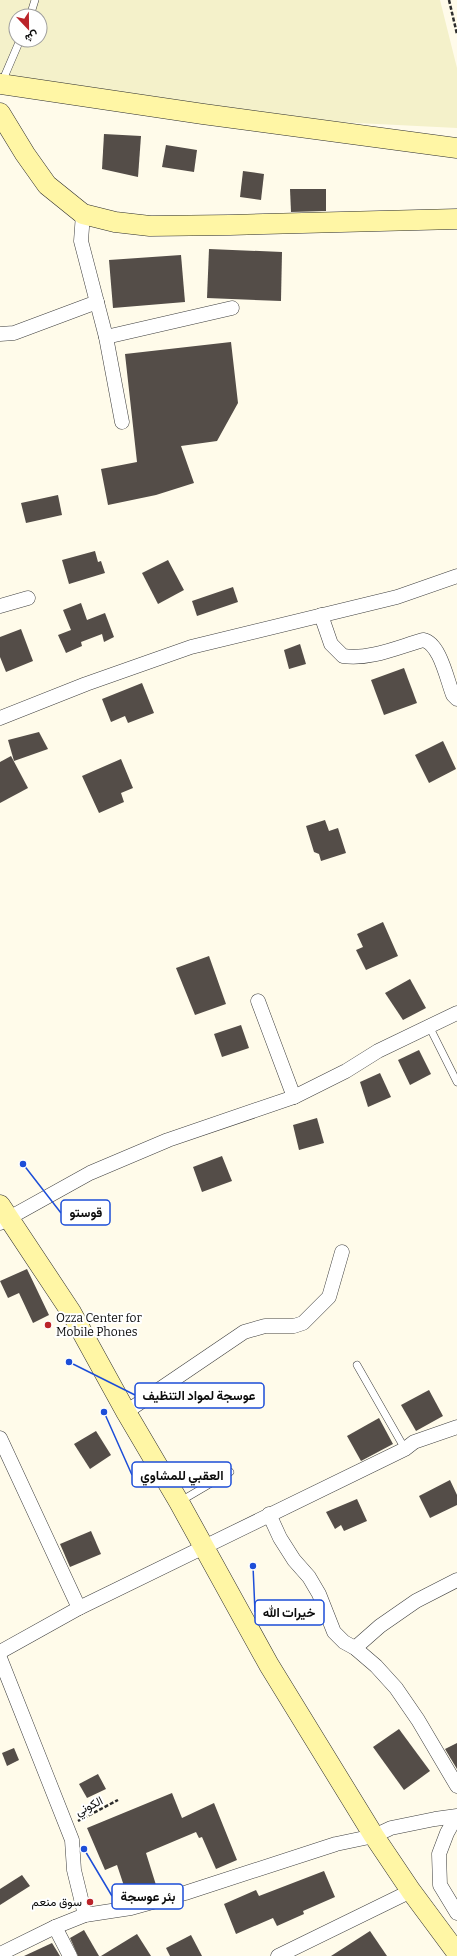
<svg xmlns="http://www.w3.org/2000/svg" width="457" height="1956" font-family="Bitter,Vazirmatn,serif">
<rect width="100%" height="100%" fill="#fffbea"/>
<path fill="#f4f1ca" fill-rule="evenodd" d="M0 0H440L457 68V128L337 122 0 78ZM16 16H40V40H16Z"/>
<g fill="#544d48">
<polygon points="104,134 141,136 138,177 102,169"/>
<polygon points="166,145 197,150 194,172 162,167"/>
<polygon points="243,171 264,174 261,200 240,197"/>
<polygon points="290,189 326,189 326,211 291,212"/>
<polygon points="209,249 282,252 281,301 207,298"/>
<polygon points="181,255 185,302 113,308 109,260"/>
<polygon points="231,342 238,403 217,441 181,446 194,483 156,495 108,505 101,469 137,462 125,354"/>
<polygon points="58,495 62,515 26,523 21,503"/>
<polygon points="95,551 98,562 101,561 105,573 69,584 62,560"/>
<polygon points="168,560 184,590 158,604 142,573"/>
<polygon points="233,587 238,602 197,616 192,601"/>
<polygon points="81,603 87,620 105,613 114,637 104,642 102,634 81,642 82,646 66,653 58,635 71,630 63,610"/>
<polygon points="21,629 33,661 6,672 0,657 0,637"/>
<polygon points="300,644 306,664 289,669 284,650"/>
<polygon points="404,668 417,703 384,715 371,680"/>
<polygon points="142,683 154,713 128,723 125,716 111,722 102,699"/>
<polygon points="39,732 48,749 14,761 8,740"/>
<polygon points="443,741 456,769 429,783 415,755"/>
<polygon points="11,756 28,788 0,803 0,762"/>
<polygon points="121,759 133,788 121,793 124,802 99,813 82,776"/>
<polygon points="325,820 329,831 338,828 346,853 321,861 319,854 314,852 306,826"/>
<polygon points="383,922 398,956 366,970 356,950 363,947 357,934"/>
<polygon points="209,956 226,1004 195,1015 176,968"/>
<polygon points="410,979 426,1008 403,1020 385,993"/>
<polygon points="241,1025 249,1048 222,1057 214,1034"/>
<polygon points="419,1050 431,1074 410,1085 398,1060"/>
<polygon points="380,1073 391,1097 368,1107 360,1082"/>
<polygon points="317,1118 324,1143 299,1150 293,1125"/>
<polygon points="222,1156 232,1181 202,1192 193,1167"/>
<polygon points="27,1269 49,1315 33,1323 19,1293 8,1298 0,1281"/>
<polygon points="429,1390 443,1416 416,1431 401,1405"/>
<polygon points="379,1418 393,1444 361,1461 347,1436"/>
<polygon points="96,1431 111,1455 90,1469 74,1444"/>
<polygon points="450,1480 457,1495 457,1505 430,1518 419,1496"/>
<polygon points="357,1499 367,1521 344,1531 341,1525 335,1529 326,1512"/>
<polygon points="91,1531 101,1554 70,1567 60,1544"/>
<polygon points="399,1729 430,1771 404,1790 373,1747"/>
<polygon points="457,1743 457,1769 445,1749"/>
<polygon points="14,1748 19,1760 7,1766 2,1753"/>
<polygon points="98,1774 106,1789 87,1798 79,1784"/>
<polygon points="172,1793 182,1818 214,1803 237,1860 216,1869 202,1837 199,1838 196,1832 146,1853 156,1885 127,1895 117,1865 105,1870 87,1828"/>
<polygon points="324,1871 335,1897 303,1911 304,1914 277,1926 273,1918 236,1934 224,1904 256,1890 259,1896"/>
<polygon points="22,1875 30,1886 0,1905 0,1889"/>
<polygon points="84,1930 99,1956 78,1956 70,1938"/>
<polygon points="370,1931 387,1956 331,1956"/>
<polygon points="137,1934 151,1956 101,1956"/>
<polygon points="191,1935 202,1956 170,1956 166,1948"/>
<polygon points="52,1943 60,1956 24,1956"/>
</g>
<g fill="none" stroke-linecap="round" stroke-linejoin="round">
<g stroke="#3e3e3e" stroke-width="8">
<g id="lane">
<polyline points="30,16 35,0"/>
<polyline points="2,82 20,40"/>
<polyline points="429,1026 457,1082"/>
<polyline points="357,1365 405,1449"/>
<polyline points="179,1502 230,1472"/>
</g>
</g>
<g stroke="#3e3e3e" stroke-width="15">
<g id="street">
<polyline points="83,214 81,241 106,337 122,422"/>
<polyline points="0,334 14,333 97,302"/>
<polyline points="106,337 232,308"/>
<polyline points="0,606 28,598"/>
<path d="M321 615 331 644 343 656C370 660 398 647 423 640 440 643 447 680 453 695L457 699"/>
<polyline points="0,718 86,684 191,647 397,597 457,576"/>
<polyline points="258,1001 294,1097"/>
<polyline points="0,1223 90,1173 168,1140 294,1097 346,1071 378,1051 457,1013"/>
<polyline points="126,1412 244,1332 265,1326 294,1326 303,1323 329,1297 342,1252"/>
<polyline points="0,1438 79,1608"/>
<polyline points="269,1514 280,1538 294,1560 309,1577 319,1594 334,1632 344,1642 355,1648 376,1666 396,1688 418,1720 457,1786"/>
<polyline points="355,1648 380,1626 416,1601 457,1580"/>
<polyline points="0,1652 79,1608 405,1449 414,1442 457,1427"/>
<polyline points="0,1658 72,1840 74,1870 85,1915"/>
<polyline points="456,1817 447,1833 439,1854 440,1885 457,1913"/>
<polyline points="55,1927 70,1956"/>
<polyline points="0,1954 55,1927 85,1915 131,1908 185,1893 336,1844 374,1836 391,1828 435,1819 457,1816"/>
<polyline points="278,1956 411,1891"/>
</g>
</g>
<g stroke="#2d2d2d" stroke-width="21">
<g id="secondary">
<polyline points="0,84 203,114 457,148"/>
<polyline points="0,113 25,154 47,185 83,214 115,222 150,226 230,225 457,219"/>
<polyline points="0,1205 71,1312 126,1412 179,1502 269,1665 374,1836 411,1891 457,1953"/>
</g>
</g>
<g stroke="#2d2d2d" stroke-width="2.5" stroke-dasharray="4 2" stroke-linecap="butt">
<polyline points="449,0 457,34"/>
<polyline points="78,1821 118,1800"/>
</g>
<use href="#lane" stroke="#fff" stroke-width="7"/>
<use href="#street" stroke="#fff" stroke-width="14"/>
<use href="#secondary" stroke="#fff6a5" stroke-width="20"/>
</g>
<g fill="#bb2329" stroke="#fff" stroke-width="1.5">
<circle cx="48" cy="1325" r="4"/>
<circle cx="90" cy="1902" r="4"/>
</g>
<g text-anchor="middle" stroke-width="4" stroke-linejoin="round" paint-order="stroke">
<g font-size="12" fill="#0b0b0b" stroke="#fff" text-anchor="start">
<text x="56" y="1322">Ozza Center for<tspan x="56" dy="14">Mobile Phones</tspan></text>
<text x="82" y="1906" text-anchor="end">سوق منعم</text>
</g>
<g font-size="12" fill="#0b0b0b" stroke="#fff">
<text transform="translate(89 1806) rotate(-26)" y="4">الكوني</text>
</g>
</g>
<path fill="none" stroke="#1d4ed8" stroke-width="1.5" d="M23 1164L61 1213M69 1362L135 1395M104 1412L132 1475M253 1566L255 1612M84 1849L112 1896"/>
<g fill="#1d4ed8" stroke="#fff" stroke-width="1.5">
<circle cx="23" cy="1164" r="4"/>
<circle cx="69" cy="1362" r="4"/>
<circle cx="104" cy="1412" r="4"/>
<circle cx="253" cy="1566" r="4"/>
<circle cx="84" cy="1849" r="4"/>
</g>
<g fill="#fff" stroke="#1d4ed8" stroke-width="1.5">
<rect x="61" y="1200" width="49" height="25" rx="4"/>
<rect x="135" y="1383" width="129" height="25" rx="4"/>
<rect x="132" y="1462" width="99" height="25" rx="4"/>
<rect x="255" y="1600" width="69" height="25" rx="4"/>
<rect x="112" y="1884" width="71" height="25" rx="4"/>
</g>
<g font-size="13" text-anchor="middle" font-weight="bold" fill="#0b0b0b">
<text x="86" y="1217">قوستو</text>
<text x="199" y="1400">عوسجة لمواد التنظيف</text>
<text x="182" y="1480">العقبي للمشاوي</text>
<text x="289" y="1617">خيرات الله</text>
<text x="148" y="1901">بئر عوسجة</text>
</g>
<g transform="translate(28 28) rotate(158)"><circle r="19" fill="#ffffff" stroke="#9d9d9d"/>
<path d="M0-3L7 15L0 10L-7 15Z" fill="#bb2329"/>
<text y="-6" font-size="11" font-weight="bold" text-anchor="middle" fill="#0b0b0b">ش</text>
</g>
</svg>
